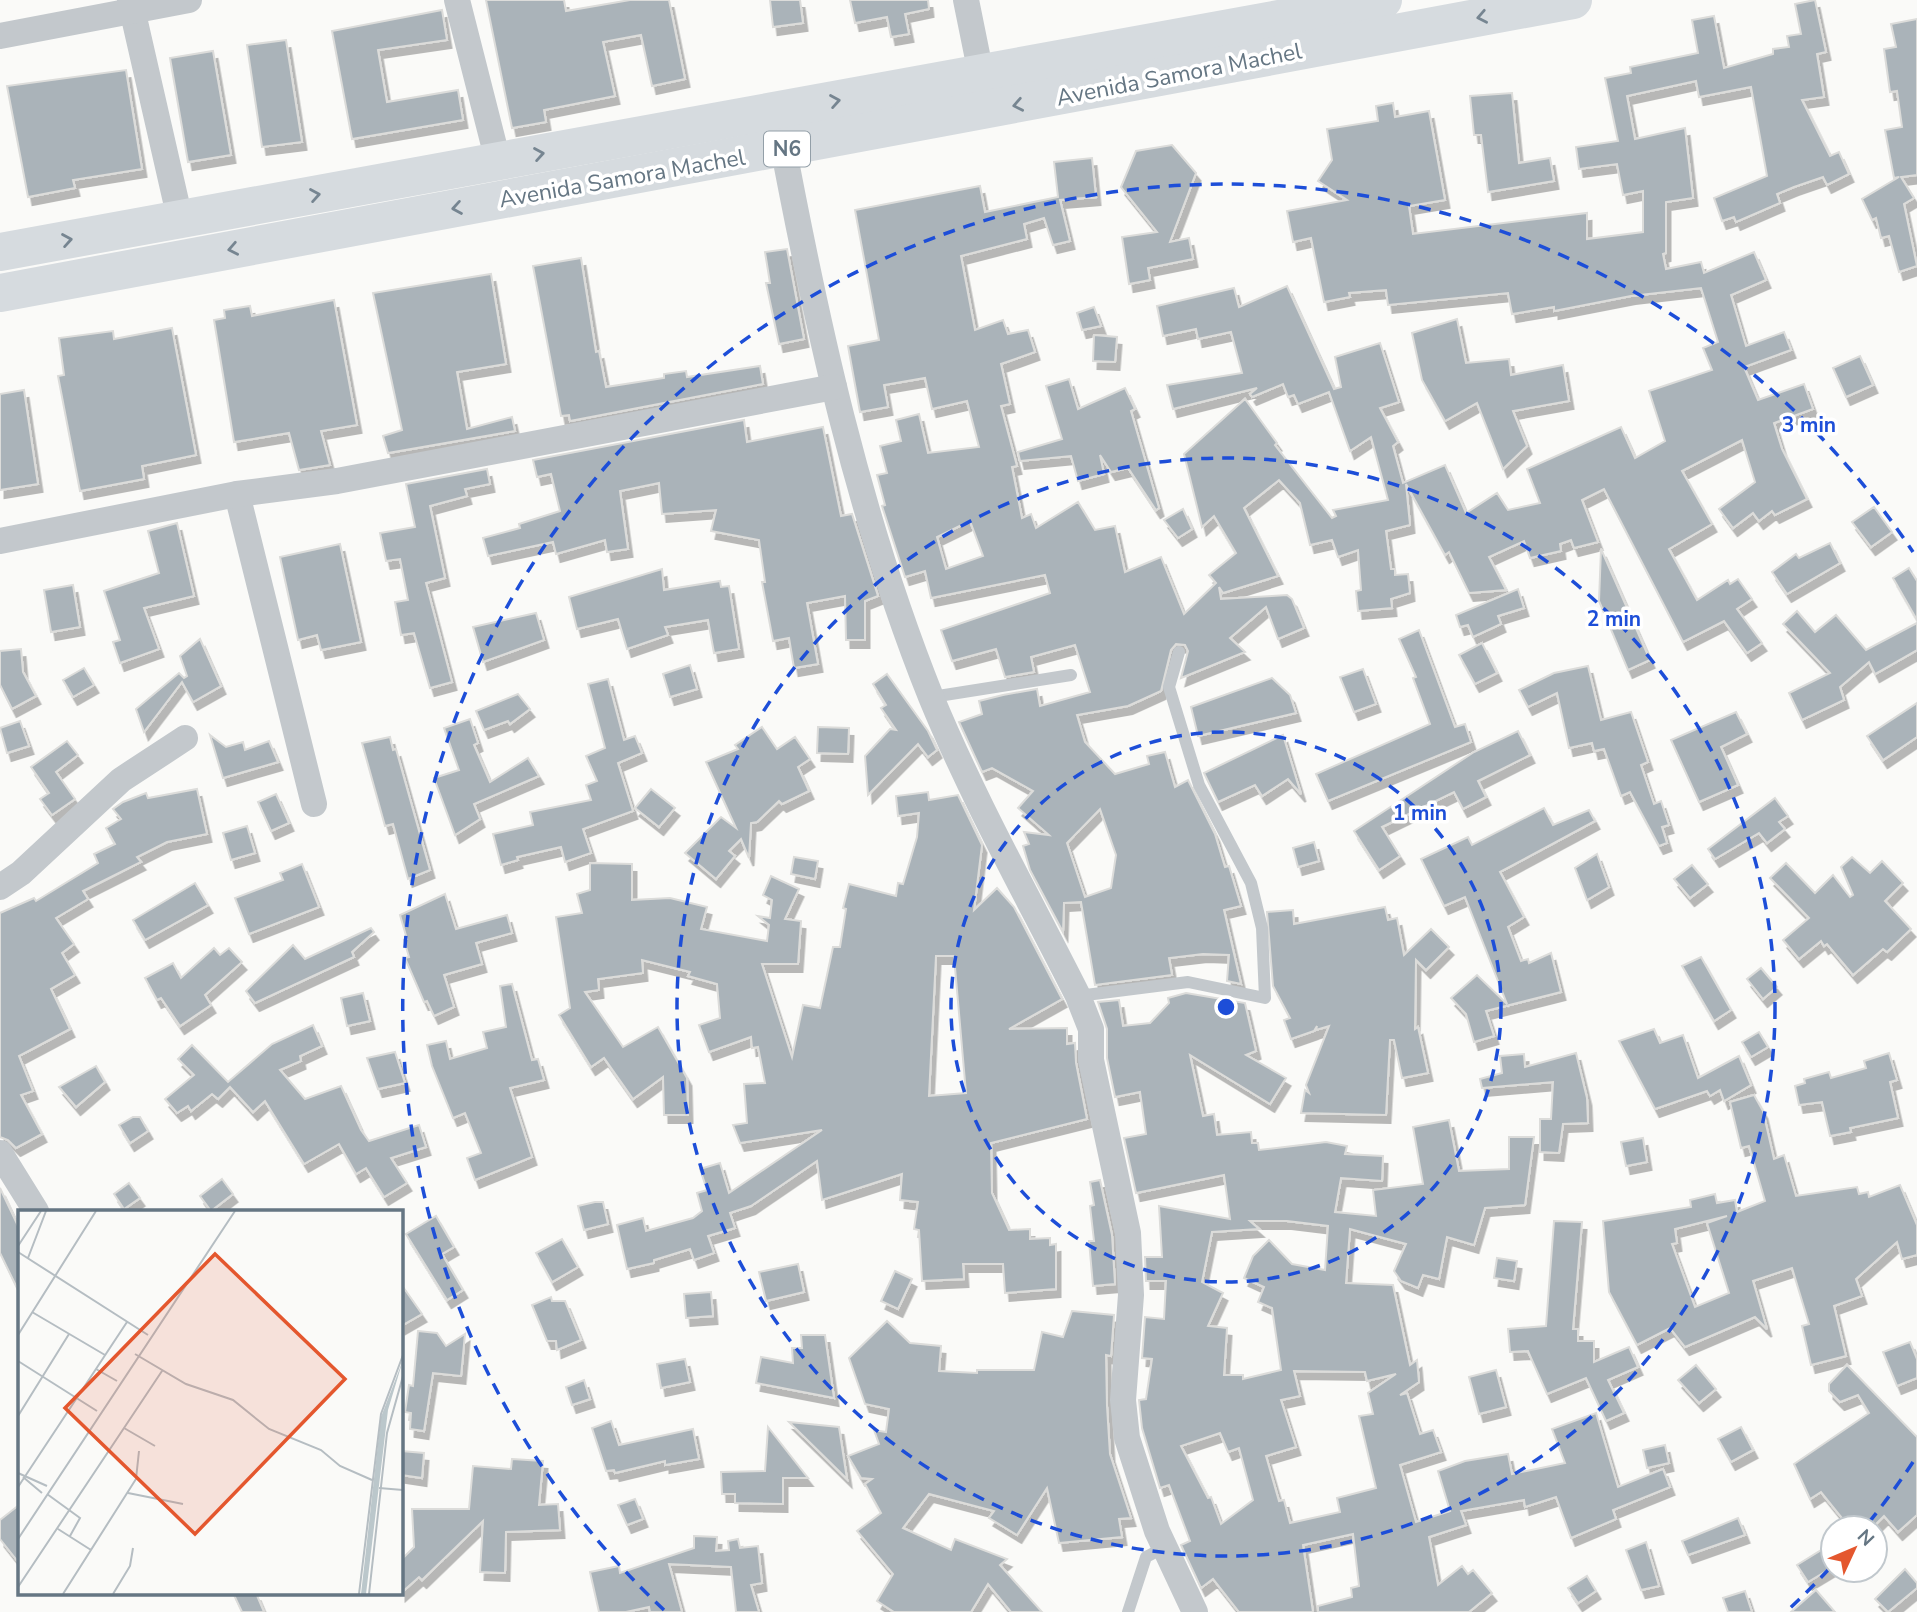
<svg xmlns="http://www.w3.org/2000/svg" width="1917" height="1612" font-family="'Nunito Sans',sans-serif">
<defs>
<filter id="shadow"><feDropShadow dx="4.5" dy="8" stdDeviation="0" flood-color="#0004"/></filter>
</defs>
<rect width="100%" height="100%" fill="#fafaf8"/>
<g fill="#aab3b9" stroke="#dcdcda" stroke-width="2" fill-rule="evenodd" filter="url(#shadow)">
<polygon points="486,0 564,0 566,11 630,0 669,0 685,79 652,86 641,35 603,42 615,96 544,110 546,122 512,128"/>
<polygon points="770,0 800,0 803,23 773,27"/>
<polygon points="850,0 928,0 929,9 905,14 909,34 891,37 887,17 855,23"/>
<path d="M1815 0 1826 52 1817 54 1824 97 1802 100 1830 156 1839 152 1849 174 1827 185 1823 177 1794 187 1777 194 1780 203 1736 222 1734 217 1722 221 1714 198 1767 176 1751 87 1699 97 1696 81 1627 96 1635 139 1685 128 1693 198 1666 202V253L1663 254 1666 269 1701 262 1704 273 1754 252 1766 280 1731 295 1746 346 1784 332 1791 350 1744 367 1758 400 1804 384 1813 409 1774 423 1782 449 1807 499 1775 515 1772 511 1759 521 1753 513 1733 528 1719 509 1755 482 1742 440 1682 471 1712 524 1669 549 1697 600 1728 580 1730 584 1738 579 1752 599 1737 609 1762 643 1747 653 1724 621 1683 642 1604 489 1582 500 1598 542 1574 548 1571 540 1560 544 1561 551 1530 558 1524 541 1489 557 1506 590 1469 593 1449 552 1445 555 1406 484 1410 525 1386 531 1391 569H1395V575L1408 574 1410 593 1391 599 1392 608 1358 611 1356 591 1361 590 1358 550 1338 557 1332 540 1310 545 1300 503 1279 480 1244 508 1278 576 1223 593 1219 587 1221 599 1287 595 1292 599 1304 628 1278 639 1266 607 1230 638 1245 652 1181 678 1188 651 1185 645 1176 644 1171 650 1161 691 1128 706 1077 715 1085 742 1115 774 1149 764 1147 756 1165 752 1175 787 1188 780 1215 834 1225 867 1229 866 1241 906 1224 910 1241 984 1227 981 1229 955 1203 954 1169 958 1172 975 1095 985 1081 902 1064 903 1063 932 1030 870 1023 846 1029 844 1024 832 1049 835 1018 808 1033 791 992 768 982 772 959 722 982 714 979 701 1003 695 1037 689 1040 706 1090 692 1075 645 1031 657 1034 672 1005 677 996 649 952 661 941 630 1050 593 1045 575 931 598 925 571 905 577 882 506 885 505 877 475 887 473 880 446 901 441 896 420 919 414 928 453 979 447 967 401 932 409 925 378 884 385 888 407 860 412 848 346 879 340 855 210 980 186 985 212 1058 197 1054 162 1092 158 1096 197 1060 200 1070 241 1053 245 1044 218 1024 224 1027 239 961 256 975 330 1003 320 1008 334 1028 330 1035 352 1001 364 1010 404 1001 406 1017 466 1012 467 1022 518 1031 514 1036 528 1078 502 1095 530 1115 526 1125 572 1161 557 1184 614 1216 583 1209 575 1236 553 1214 516 1202 527 1184 454 1245 399 1277 443 1275 445 1332 518 1336 516 1333 510 1388 500 1371 437 1350 451 1329 392 1298 404 1294 395 1288 397 1283 384 1252 397 1250 394 1257 388 1173 409 1167 385 1242 373 1231 332 1198 339 1196 329 1163 336 1157 306 1234 288 1239 307 1287 286 1334 389 1341 387 1335 357 1380 343 1399 402 1380 408 1398 442 1393 446 1403 483 1445 465 1466 513 1497 493 1508 510 1540 503 1527 469 1621 427 1635 458 1665 441 1649 391 1712 370 1703 348 1718 342 1701 288 1631 296 1554 311V307L1512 314 1508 293 1388 305 1386 290 1349 293 1350 297 1324 302 1311 238 1293 242 1287 211 1347 200 1318 181 1332 160 1327 129 1378 121 1376 106 1393 103 1395 117 1429 111 1445 200 1409 206 1413 234 1587 213V239L1643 232V191L1623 195 1617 164 1579 169 1576 147 1618 141 1605 78 1631 73 1630 67 1698 53 1692 20 1714 16 1724 68 1773 54V49L1789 47 1787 36 1801 34 1795 4ZM970 521 983 556 946 569 937 537ZM1100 809 1116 855 1111 888 1085 897 1067 843Z"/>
<polygon points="442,10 447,40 378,50 387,102 458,90 463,120 352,139 332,31"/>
<polygon points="1917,19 1917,175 1901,177 1914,198 1904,204 1917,266 1899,272 1889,236 1881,238 1876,218 1872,220 1862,199 1899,177 1894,178 1885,130 1902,127 1897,91 1890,92 1884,49 1896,47 1891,24"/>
<polygon points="286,40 302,142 262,147 247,45"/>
<polygon points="213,51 231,155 188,162 170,58"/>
<polygon points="126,70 142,169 73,180 75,188 28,197 7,86"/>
<polygon points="1512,93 1519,163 1550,158 1554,181 1488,192 1481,135 1474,135 1470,96"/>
<polygon points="1172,145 1196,173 1170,242 1189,238 1193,259 1148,268 1150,280 1129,284 1122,237 1157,232 1121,187 1136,151"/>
<polygon points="787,249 804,339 779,344 766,283 770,283 765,252"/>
<polygon points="581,258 596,352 599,351 606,387 664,378 664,374 686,371 687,377 760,366 763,384 570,421 569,415 561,416 533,266"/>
<polygon points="491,274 506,364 457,372 467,429 512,417 515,431 388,453 383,436 402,430 373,293"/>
<polygon points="334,300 357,425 321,431 330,465 299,470 289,433 234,442 214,320 225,318 224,310 250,306 252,316"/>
<polygon points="1094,307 1101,326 1082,330 1077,313"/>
<polygon points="1457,319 1466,363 1509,359 1511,375 1563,365 1569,401 1513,411 1527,446 1503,469 1477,403 1445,421 1422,380 1412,333"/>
<polygon points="172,328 196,455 142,466 144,479 80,491 58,376 64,375 59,338 113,331 114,339"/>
<polygon points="1094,335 1117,337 1115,362 1093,361"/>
<polygon points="1860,356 1873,385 1846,397 1833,368"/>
<polygon points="1069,379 1078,409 1125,388 1135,409 1131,411 1159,508 1156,510 1128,468 1111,472 1100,455 1104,474 1078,481 1071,456 1020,461 1018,452 1062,439 1046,386"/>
<polygon points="24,390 38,484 0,490 0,394"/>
<polygon points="744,420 747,442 823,427 841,516 852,514 878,596 865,601 865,640 846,640 845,596 807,603 818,664 794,668 789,638 773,641 762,582 765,582 759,540 711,531 716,510 662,514 659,483 620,491 628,549 607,552 605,540 556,554 553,542 488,556 483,538 520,528 519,524 560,511 551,474 537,477 533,460"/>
<polygon points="487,469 490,484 465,489 467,496 430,506 445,578 426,583 452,682 430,688 414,633 401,635 395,602 408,600 400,559 386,561 380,533 415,527 406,484"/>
<polygon points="1874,507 1892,532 1871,547 1852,522"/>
<polygon points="1183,509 1192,529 1178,538 1164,520"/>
<polygon points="177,523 194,596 144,608 159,649 120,663 113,642 120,640 104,591 159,573 148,531"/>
<polygon points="1830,543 1840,563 1787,594 1772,572 1796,554 1799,558"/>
<polygon points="340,544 361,642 321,650 317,635 298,640 280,557"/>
<polygon points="1601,549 1650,660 1628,670 1599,601"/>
<polygon points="1909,568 1917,581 1917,620 1893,578"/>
<polygon points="662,569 664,590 720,581 721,587 729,586 739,649 714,653 708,620 665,627 668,635 627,649 618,619 577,629 569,597"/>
<polygon points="73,585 80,627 51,632 44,590"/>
<polygon points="1518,589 1524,608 1498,616 1501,624 1473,637 1468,625 1460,627 1456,615"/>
<polygon points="1797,611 1815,632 1836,615 1866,650 1917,623 1917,650 1875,674 1869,662 1840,687 1844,700 1802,720 1789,693 1830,673 1783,624"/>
<polygon points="536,613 544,640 483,662 473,627"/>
<polygon points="1419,630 1455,727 1465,724 1471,742 1328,801 1316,774 1430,724 1413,678 1416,677 1399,639"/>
<polygon points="200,639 221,686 193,702 182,682 144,732 136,709 179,673 184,678 187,676 180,656"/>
<polygon points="1482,643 1497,673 1475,684 1459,655"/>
<polygon points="21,649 23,672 36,696 12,709 0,685 0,651"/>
<polygon points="690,665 697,689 670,697 663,674"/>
<polygon points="1588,666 1601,720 1631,712 1648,762 1641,765 1654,804 1661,801 1669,825 1662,827 1667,843 1659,846 1630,792 1621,796 1604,749 1594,751 1592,743 1569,748 1557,693 1528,707 1519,690 1554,673"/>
<polygon points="84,668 94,685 73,697 63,680"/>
<polygon points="1363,669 1376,704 1354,712 1340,677"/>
<polygon points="887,674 928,731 937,750 928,757 918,744 868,795 865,756 890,729 896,730 881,708 886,705 873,684"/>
<polygon points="1272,678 1290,695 1296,713 1198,736 1191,707"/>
<polygon points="608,679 624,740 635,736 642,753 618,763 633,811 583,829 591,853 565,862 561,847 517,857 518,860 501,865 493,834 533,825 530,812 591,800 586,785 597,781 586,756 605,748 588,684"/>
<polygon points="518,694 530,709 510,724 508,721 484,730 476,711"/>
<polygon points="1917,703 1917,737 1883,760 1867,736"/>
<polygon points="1736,712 1747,734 1721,747 1738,785 1699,802 1671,740"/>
<polygon points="470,719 478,743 474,745 490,782 528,758 539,776 474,804 480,819 455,835 434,778 459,770 444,728"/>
<polygon points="20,721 29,746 7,753 0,728"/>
<polygon points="762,727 777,749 795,737 810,759 798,767 809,791 782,804 779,801 757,822 751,823 749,858 741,839 729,851 735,856 716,879 685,853 721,817 736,828 706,762 738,749 735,745"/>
<polygon points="818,727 849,728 848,754 817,753"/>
<polygon points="1518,731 1530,755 1478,781 1486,797 1463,809 1454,792 1382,827 1400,856 1379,870 1354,831 1474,752"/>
<polygon points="210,735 226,747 243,742 245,750 269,741 278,762 223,778"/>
<polygon points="1283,735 1301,794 1288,779 1262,796 1255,785 1218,802 1204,773"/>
<polygon points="390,737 393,750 396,749 430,870 408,879 393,824 385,826 362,743"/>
<polygon points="67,741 78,755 56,772 75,799 52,815 40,799 49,793 31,767"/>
<polygon points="197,789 207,834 167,842 137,857 141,862 83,891 88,899 56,918 74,944 62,953 75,975 51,989 70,1029 19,1056 33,1091 21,1095 42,1134 16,1148 8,1140 0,1137 0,913 34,898 36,901 98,863 94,854 115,844 106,828 121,819 113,809 123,802 146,793 148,798"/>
<polygon points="651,789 675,808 659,827 635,808"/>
<path d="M928 792 929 800 958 795 982 845 974 910 997 888 1014 907 1062 999 1009 1029 1067 1028V1044L1075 1043 1076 1063 1087 1119 991 1143 992 1193 1009 1230 1030 1229V1239L1050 1238V1245L1056 1244V1289L1005 1293 1003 1264H963L964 1279 922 1281 919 1230 914 1229 918 1202 900 1200 902 1174 822 1200 817 1161 751 1206 730 1213 735 1228 708 1236 714 1253 694 1260 690 1249 654 1260V1263L627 1269 617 1225 643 1218 646 1231 693 1218 702 1211 697 1193 707 1190 700 1169 720 1163 729 1193 822 1130 740 1143 733 1125 747 1123 744 1084 765 1083 758 1047 752 1048 751 1037 709 1052 699 1025 720 1018 717 984 688 976 690 972 642 960 643 973 598 979 599 990 585 992 623 1047 658 1027 687 1078 688 1115H664L663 1077 633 1099 604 1058 591 1067 559 1015 570 1008 556 917 582 913 577 894 590 890V863L632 864V900L670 898 707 907 701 929 767 941 769 925 758 916 770 918 772 900 763 895 771 876 799 889 785 919 801 921 798 964H762L792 1057 803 1005 820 1008 833 947H840L846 909 843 908 849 884 896 896 898 883 903 884 917 837 919 813 898 816 896 796ZM936 956H954L966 1093 929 1096Z"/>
<polygon points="276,794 289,823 271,831 258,802"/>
<polygon points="1775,798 1788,816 1779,822 1785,829 1767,843 1759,833 1715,859 1708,849"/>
<polygon points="1544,808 1553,825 1589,810 1595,821 1500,872 1524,917 1508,927 1521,961 1528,959 1529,963 1551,953 1561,992 1486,1011 1494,1036 1474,1042 1466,1014 1451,998 1477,975 1507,1004 1465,897 1444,906 1421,859 1468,837 1472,845"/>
<polygon points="247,826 255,853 231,860 223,833"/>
<polygon points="1314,842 1319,861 1298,867 1293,848"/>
<polygon points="1597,854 1609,887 1587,900 1575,868"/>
<polygon points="794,857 818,861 815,879 791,874"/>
<polygon points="1852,857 1870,873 1882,861 1903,883 1885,901 1911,929 1887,952 1883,949 1853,975 1827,944 1824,946 1821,941 1799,959 1783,940 1809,918 1770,878 1786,863 1815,893 1833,875 1850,897 1853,895 1841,867"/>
<polygon points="302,864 319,907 249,934 235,898 283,880 280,873"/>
<polygon points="1692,865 1708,884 1690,898 1674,879"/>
<polygon points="195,883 208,905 145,940 133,920"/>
<polygon points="445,894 456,929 507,915 512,933 476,943 482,964 444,975 454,1007 434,1016 427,1001 424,1002 405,958 409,957 404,940 407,939 400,915"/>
<polygon points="1385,907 1388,920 1397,918 1404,955 1431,929 1449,947 1426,970 1416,960 1415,1029 1418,1027 1428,1073 1402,1078 1394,1040 1390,1040 1386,1115 1301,1113 1305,1090 1309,1093 1306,1085 1329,1026 1316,1030 1317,1026 1314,1031 1291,1039 1284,1020 1290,1018 1273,986 1267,912 1293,910 1294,924"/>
<polygon points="371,928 374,932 352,952 354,957 255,1003 246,991 293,945 305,959"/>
<polygon points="214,948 220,955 229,948 242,962 205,995 211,1005 180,1026 161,998 157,1000 145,978 173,963 181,978"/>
<polygon points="1701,957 1731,1010 1714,1021 1682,966"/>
<polygon points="1761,968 1777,987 1763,999 1747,979"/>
<polygon points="512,984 532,1060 538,1059 544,1080 510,1088 532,1157 475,1180 467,1158 481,1153 465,1113 453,1118 432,1066 427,1045 446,1041 450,1059 487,1048 483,1032 506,1027 500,986"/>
<polygon points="363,993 370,1021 347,1026 341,998"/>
<path d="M1186 993 1245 1003 1256 1051 1246 1055 1286 1078 1270 1104 1190 1055 1203 1116 1214 1114 1217 1135 1251 1132 1252 1143H1258L1259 1150 1326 1142 1347 1146 1345 1154 1383 1156 1382 1181 1341 1178 1335 1212 1376 1216 1373 1190 1423 1184 1413 1127 1449 1120 1459 1171 1509 1169V1137H1534L1525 1205 1485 1208 1474 1245 1447 1237 1439 1279 1423 1275 1418 1288 1401 1281 1394 1271 1406 1244 1350 1229 1346 1283 1393 1285 1410 1365 1417 1360 1419 1382 1400 1395 1407 1393 1420 1434 1433 1430 1441 1452 1400 1465 1416 1522 1450 1511 1438 1471 1465 1461 1508 1454 1512 1474 1565 1463 1552 1429 1596 1413 1618 1487 1663 1469 1670 1487 1613 1510 1616 1519 1571 1538 1556 1497 1525 1507 1524 1500 1461 1511 1466 1525 1429 1537 1438 1585 1462 1566 1468 1574 1473 1570 1492 1593 1469 1612H1318V1606L1352 1597 1351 1588 1359 1586 1353 1534 1303 1545 1313 1612H1239L1213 1579 1201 1588 1181 1545 1190 1541 1169 1485 1160 1488 1142 1428 1139 1400 1146 1399 1152 1359 1142 1358 1145 1317 1164 1319 1166 1281H1146L1145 1257H1162L1159 1206 1230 1219 1224 1175 1136 1193 1124 1138 1146 1134 1140 1092 1115 1097 1107 1058V1029L1098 1002 1119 1000 1123 1026 1150 1023 1169 1003 1168 998ZM1250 1221H1287L1328 1226 1325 1270 1292 1264 1269 1240 1253 1256 1244 1278 1264 1287 1258 1302 1272 1308 1281 1370 1243 1379V1375H1224L1227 1328 1208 1326 1223 1293 1202 1282 1212 1232 1259 1229ZM1294 1371 1365 1372 1367 1381 1396 1374 1368 1393 1373 1414 1359 1416 1376 1488 1337 1498 1340 1512 1290 1523 1284 1500 1279 1501 1266 1456 1296 1447 1281 1400 1300 1396ZM1220 1433 1228 1452 1239 1448 1253 1500 1221 1524 1211 1497 1208 1498 1181 1446Z"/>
<polygon points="313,1025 322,1046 300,1056 301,1061 280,1070 305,1099 341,1086 361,1130 369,1141 419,1125 426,1147 391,1158 407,1183 384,1197 366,1168 356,1174 339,1144 304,1164 265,1101 253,1112 230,1087 218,1099 212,1094 191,1111 188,1106 177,1113 165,1099 194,1075 178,1059 192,1045 228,1082 272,1044"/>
<polygon points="1654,1029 1660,1043 1683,1035 1698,1078 1739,1056 1751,1085 1724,1101 1720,1090 1710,1096 1707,1091 1655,1109 1619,1041"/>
<polygon points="1759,1032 1768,1047 1751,1057 1742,1042"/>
<polygon points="395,1052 405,1083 378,1089 367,1058"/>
<polygon points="1576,1053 1587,1098 1588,1123 1563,1124 1559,1153 1540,1152 1540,1119 1551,1119 1553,1082 1482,1088 1480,1079 1502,1073 1500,1056 1524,1054 1525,1067"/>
<polygon points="1889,1053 1897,1080 1890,1082 1898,1118 1850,1128 1851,1132 1830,1136 1822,1102 1799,1105 1795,1086 1805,1083 1804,1079 1829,1072 1831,1078 1866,1068 1864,1061"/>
<polygon points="96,1066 105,1082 76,1107 59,1087"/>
<path d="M1754 1095 1763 1111 1774 1159 1784 1155 1796 1196 1857 1187 1859 1194 1868 1192 1869 1197 1900 1185 1917 1225V1255L1902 1259 1897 1242 1856 1279 1862 1296 1834 1306 1846 1356 1811 1365 1802 1326 1809 1324 1792 1268 1753 1281 1767 1329 1755 1317 1685 1347 1670 1328 1637 1345 1609 1292 1603 1221 1691 1207 1690 1200 1715 1194 1717 1203 1735 1200 1737 1212 1765 1201 1749 1146 1741 1148 1730 1102ZM1727 1216 1707 1223 1729 1293 1695 1307 1672 1244 1677 1243 1675 1229Z"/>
<polygon points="133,1117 140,1117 148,1131 130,1143 119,1125"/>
<polygon points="1643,1138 1647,1162 1626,1166 1621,1142"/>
<polygon points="222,1179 233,1194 211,1211 200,1196"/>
<polygon points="1100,1180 1112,1235 1115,1284 1093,1286 1089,1241 1094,1241 1090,1206 1094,1205 1090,1182"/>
<polygon points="129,1183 140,1198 124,1209 114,1194"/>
<polygon points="0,1188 19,1228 19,1292 0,1253"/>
<polygon points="595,1202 603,1202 608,1224 584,1230 578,1206"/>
<polygon points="436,1216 454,1247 442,1254 463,1290 447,1300 406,1234"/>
<polygon points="1554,1221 1582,1222 1573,1329 1578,1329 1578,1341 1594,1341 1594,1362 1629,1347 1638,1367 1608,1380 1624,1413 1606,1421 1586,1378 1547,1394 1528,1351 1510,1352 1508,1329 1546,1326"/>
<polygon points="562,1239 578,1267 552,1282 536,1253"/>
<polygon points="1497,1258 1517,1261 1514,1281 1494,1278"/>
<polygon points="798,1264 804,1292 766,1301 759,1272"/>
<polygon points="895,1271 912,1279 898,1309 881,1301"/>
<polygon points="401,1284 422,1314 401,1326"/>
<polygon points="711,1292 713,1316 686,1318 684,1294"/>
<polygon points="551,1297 552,1301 565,1301 581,1340 557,1350 556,1341 547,1341 532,1305"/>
<polygon points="1072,1311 1114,1315 1111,1356 1106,1355 1107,1406 1110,1454 1131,1518 1119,1519 1122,1537 1059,1543 1047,1488 1017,1535 989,1518 994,1511 929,1494 903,1528 951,1550 955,1539 1007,1559 1000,1565 1042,1612 1011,1612 988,1584 971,1612 894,1612 877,1601 893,1574 857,1531 881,1513 865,1484 872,1479 861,1478 848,1456 879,1444 874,1430 886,1432 889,1409 865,1404 849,1358 887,1321 910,1343 941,1346 939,1371 977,1373 977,1370 1034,1370 1042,1332 1063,1337"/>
<polygon points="418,1331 437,1333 446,1346 465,1334 461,1376 433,1373 424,1431 410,1429 411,1413 405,1412 409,1385 413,1386"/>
<polygon points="801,1335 825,1335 834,1398 756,1383 761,1357 793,1363 792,1348 802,1348"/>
<polygon points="1910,1342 1917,1359 1917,1378 1897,1386 1883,1352"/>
<polygon points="685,1359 690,1382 661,1388 657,1364"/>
<polygon points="1696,1365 1716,1389 1699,1403 1678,1380"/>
<polygon points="1847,1365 1917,1437 1917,1515 1898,1532 1884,1516 1872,1528 1850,1528 1821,1492 1810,1499 1794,1464 1869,1413 1858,1395 1840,1402 1829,1391 1829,1384"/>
<polygon points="1496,1370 1506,1407 1479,1414 1469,1377"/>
<polygon points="584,1380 590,1399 572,1405 566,1387"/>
<polygon points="611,1421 619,1445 693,1429 699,1459 665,1465 665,1461 615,1473 614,1470 606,1471 592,1428"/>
<polygon points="789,1422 839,1427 847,1479"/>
<polygon points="768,1427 808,1478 783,1478 783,1504 735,1503 735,1494 722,1494 721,1472 765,1471"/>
<polygon points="1741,1427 1753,1450 1731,1462 1718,1439"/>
<polygon points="1665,1445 1669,1463 1647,1468 1643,1450"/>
<polygon points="401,1451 424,1453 422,1478 401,1475"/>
<polygon points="512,1459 543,1461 539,1505 558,1504 560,1530 506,1532 505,1573 480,1572 483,1521 422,1580 419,1577 401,1593 401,1560 414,1547 412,1509 469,1509 473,1466 511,1469"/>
<polygon points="635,1499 643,1519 627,1525 618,1505"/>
<polygon points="19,1505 19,1563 0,1539 0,1520"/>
<polygon points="1738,1518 1745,1535 1688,1555 1682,1541"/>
<polygon points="694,1536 717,1537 716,1551 729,1550 728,1541 738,1539 740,1548 758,1546 762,1583 751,1585 759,1612 736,1612 731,1567 669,1564 682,1612 650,1612 649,1607 626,1612 599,1612 590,1572 619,1566 620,1573 694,1548"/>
<polygon points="1646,1542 1659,1586 1641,1590 1626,1550"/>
<polygon points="1823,1549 1833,1567 1808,1582 1797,1565"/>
<polygon points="1905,1569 1917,1583 1917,1588 1888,1612 1875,1599"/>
<polygon points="1587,1576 1596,1591 1578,1603 1568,1588"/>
<polygon points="1816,1590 1835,1612 1791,1612"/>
<polygon points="1745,1591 1752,1612 1728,1612 1723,1598"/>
<polygon points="233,1593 256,1593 264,1612 242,1612"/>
</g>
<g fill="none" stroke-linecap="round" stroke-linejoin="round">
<g stroke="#c3c8cc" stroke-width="12">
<polyline points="932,697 1071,675"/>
<polyline points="1078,996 1188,982 1265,998 1262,928 1251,883 1199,785 1169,687 1179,652"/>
<polyline points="1128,1612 1146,1557 1165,1547"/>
</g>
<g stroke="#c3c8cc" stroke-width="26">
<polyline points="130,0 180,219"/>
<polyline points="457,0 498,161"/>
<polyline points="966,0 981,74"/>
<polyline points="0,36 189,0"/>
<path d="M780 130C816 322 858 515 931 697 973 799 1028 897 1078 996L1091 1029V1060L1128 1233 1131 1295 1123 1400 1127 1438 1157 1531 1195 1612"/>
<polyline points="237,494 314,804"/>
<polyline points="0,541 237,494 337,481 834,387"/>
<polyline points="0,887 21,873 121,780 185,738"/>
<polyline points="0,1153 36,1211"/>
</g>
<g stroke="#d6dbdf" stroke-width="38">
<polyline points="0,252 1383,0"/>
<polyline points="0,293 1573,0"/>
</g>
</g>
<defs><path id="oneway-chevron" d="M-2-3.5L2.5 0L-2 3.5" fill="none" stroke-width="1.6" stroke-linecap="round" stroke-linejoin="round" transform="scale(1.75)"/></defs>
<g stroke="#768591">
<use href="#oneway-chevron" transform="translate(1482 17) rotate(169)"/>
<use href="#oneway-chevron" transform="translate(835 101) rotate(-10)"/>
<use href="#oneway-chevron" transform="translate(1018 105) rotate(169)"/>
<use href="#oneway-chevron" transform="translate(539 154) rotate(-10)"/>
<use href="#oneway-chevron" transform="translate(315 195) rotate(-10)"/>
<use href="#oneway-chevron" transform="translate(457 208) rotate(170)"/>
<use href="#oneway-chevron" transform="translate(67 240) rotate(-10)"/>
<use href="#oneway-chevron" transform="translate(233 249) rotate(169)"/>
</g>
<g fill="none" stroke="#1d4ed8" stroke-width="3.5" stroke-dasharray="12 9">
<circle cx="1226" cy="1007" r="275"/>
<circle cx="1226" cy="1007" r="549"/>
<path d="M1913 1462A824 824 0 0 1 1866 1526M1829 1569A824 824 0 0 1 1788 1610M664 1610A824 824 0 1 1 1913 552"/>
</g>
<g text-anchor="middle" stroke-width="7" stroke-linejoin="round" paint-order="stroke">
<rect fill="#fff" stroke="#939fa8" stroke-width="2" x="764" y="131.5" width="46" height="35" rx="5"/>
<g font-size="21" font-weight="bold" fill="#657683">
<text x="787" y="156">N6</text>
</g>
<g font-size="23" fill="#657683" stroke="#fff">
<text transform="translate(1179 74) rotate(-11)" y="8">Avenida Samora Machel</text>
<text transform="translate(622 178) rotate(-10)" y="8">Avenida Samora Machel</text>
</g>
</g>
<g transform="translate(18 1210)">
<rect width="385" height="385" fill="#fafaf8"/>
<path d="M385 150 370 200 348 384H343L363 207Z" fill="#bbc7cb"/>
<path fill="none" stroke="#b5bdc2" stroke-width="2" d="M0 36 23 1M0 42 130 125M10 48 28 1M14 102 87 145M0 125 78 1M117 144 168 174 215 190 251 219 303 240 322 256 354 270M0 151 79 201M78 159 99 171M0 206 51 124M106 218 137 236M0 263 29 276M5 267 24 283M0 277 109 112M361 278 385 280M110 283 165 294M29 284 62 308 52 326M40 319 73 340M0 329 217 1M0 377 144 161M45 384 118 269 121 241M95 384 112 356 115 338M341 384 363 204 385 145M351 384 369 223 385 166"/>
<path fill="#e4572e" fill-opacity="0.15" stroke="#e4572e" stroke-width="3.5" d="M197 44 327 169 177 324 47 198Z"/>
<rect width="385" height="385" fill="none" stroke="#657683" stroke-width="3.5"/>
</g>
<circle cx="1226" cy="1007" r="10" fill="#1d4ed8" stroke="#fff" stroke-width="3.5"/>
<g font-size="21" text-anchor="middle" font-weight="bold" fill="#1d4ed8" stroke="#fff" stroke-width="7" stroke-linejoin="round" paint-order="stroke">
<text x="1809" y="432">3 min</text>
<text x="1614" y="626">2 min</text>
<text x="1420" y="820">1 min</text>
</g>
<g transform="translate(1854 1549) rotate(46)"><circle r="33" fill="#ffffff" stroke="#c1c8cd" stroke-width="2"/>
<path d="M0-5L12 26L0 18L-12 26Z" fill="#e4572e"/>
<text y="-10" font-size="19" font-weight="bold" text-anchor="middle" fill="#657683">N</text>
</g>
</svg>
